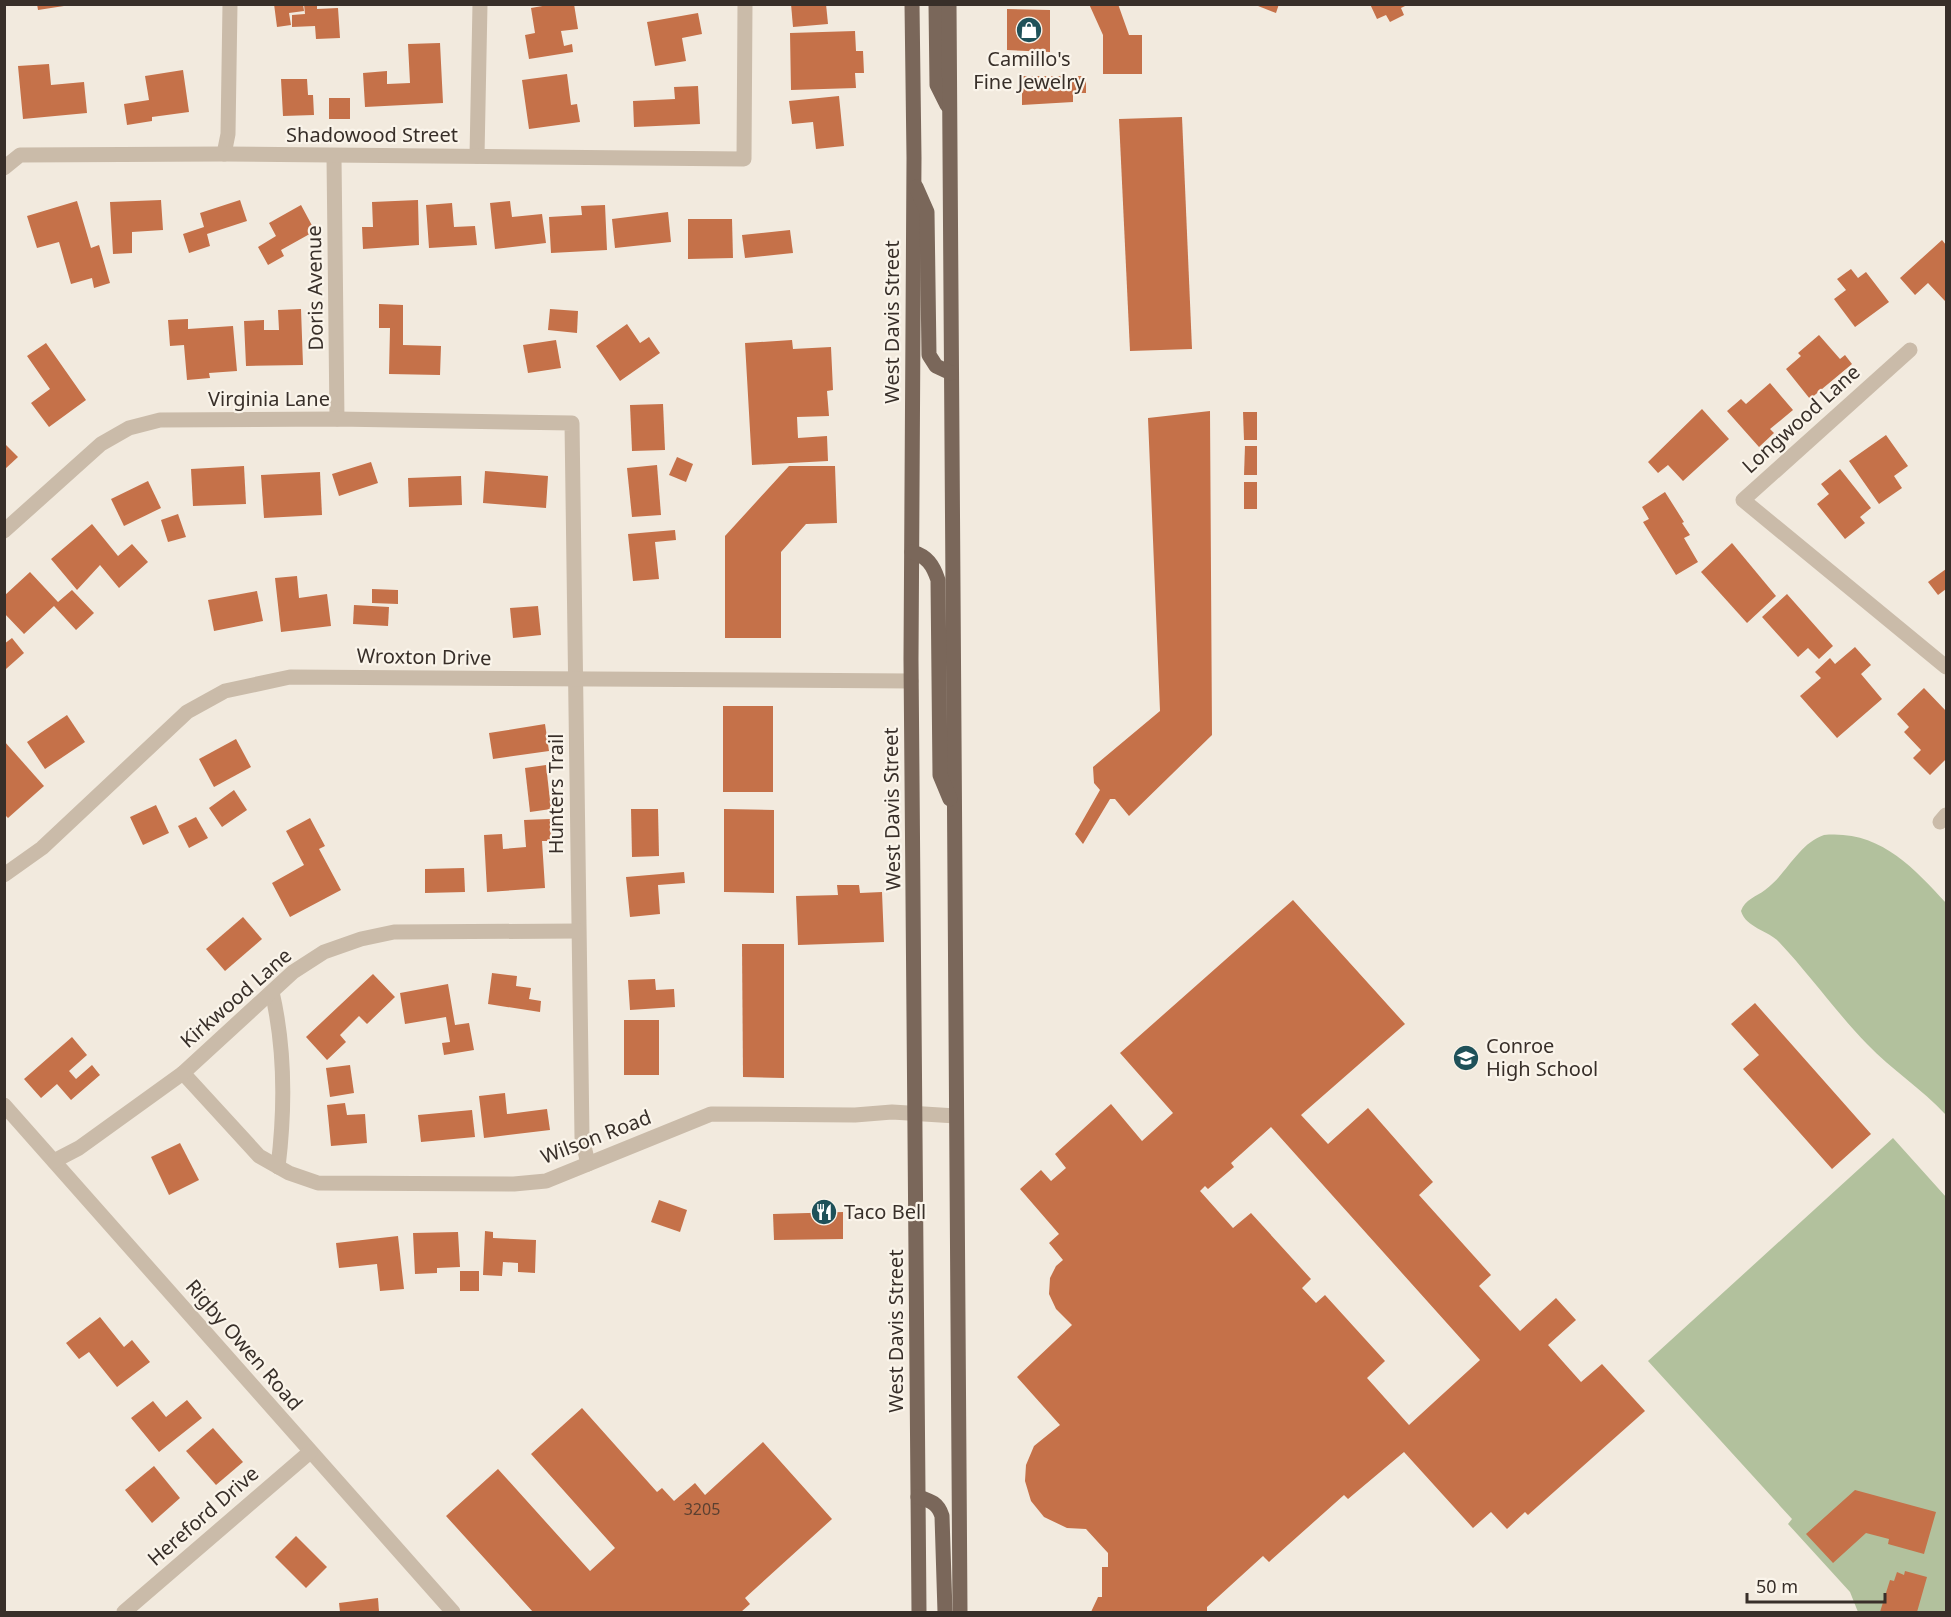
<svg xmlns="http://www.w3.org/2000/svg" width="1951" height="1617" font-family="'Noto Sans',sans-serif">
<rect width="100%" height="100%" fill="#f2eade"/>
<g fill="#b2c19d">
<path d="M1824 835C1879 830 1912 866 1946 903V1115C1922 1089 1892 1070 1867 1044 1836 1012 1810 975 1779 942 1768 930 1746 928 1741 911 1745 899 1756 897 1765 890 1787 874 1798 844 1824 835Z"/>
<polygon points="1893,1138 1946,1197 1946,1612 1858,1612 1850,1592 1788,1524 1792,1519 1648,1361"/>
</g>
<g fill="#c57149" fill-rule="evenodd">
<polygon points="37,4 64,4 64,6 38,10"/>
<polygon points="274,4 303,4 304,11 289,13 291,25 277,27"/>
<polygon points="304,4 317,4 317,9 338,8 340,38 316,39 315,26 292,27 292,15 305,14"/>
<polygon points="554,4 574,4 578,29 561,31 564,46 572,44 573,52 529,59 525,35 535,33 531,8"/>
<polygon points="791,4 826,4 828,24 793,27"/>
<polygon points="1089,4 1118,4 1129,35 1142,35 1142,74 1103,74 1103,35"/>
<polygon points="1253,4 1279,4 1276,13"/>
<polygon points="1370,4 1409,4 1401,8 1404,15 1390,22 1386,15 1377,19"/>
<polygon points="1007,9 1050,10 1050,52 1007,50"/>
<polygon points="698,13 702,34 682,38 686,61 655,66 647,22"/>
<polygon points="855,31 856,51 863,51 864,73 855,73 856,88 791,90 790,33"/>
<polygon points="440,43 443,103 365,107 363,73 387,71 387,84 410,83 408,44"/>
<polygon points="49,64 51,85 84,82 87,113 23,119 18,66"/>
<polygon points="183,70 189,112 152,117 152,121 127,125 124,104 149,100 145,76"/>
<polygon points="567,74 571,105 577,104 580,122 529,129 522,80"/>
<polygon points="1022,76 1086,76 1086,93 1073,93 1073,102 1022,105"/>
<polygon points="281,79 307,79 308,95 313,95 314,115 283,116"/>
<polygon points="698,86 700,124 634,127 633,101 675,99 674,87"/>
<polygon points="839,96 844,146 816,149 813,122 792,124 789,101"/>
<rect x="329" y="98" width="21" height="21"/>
<polygon points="1182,117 1192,349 1130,351 1119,119"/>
<polygon points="161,200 163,230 132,232 132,253 113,254 110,202"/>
<polygon points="240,200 247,221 207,234 210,246 189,253 183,234 204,227 200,213"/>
<polygon points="418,200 419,245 363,249 362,227 373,227 372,202"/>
<polygon points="77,201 91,248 99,245 110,283 94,288 92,278 71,284 59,242 37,248 27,216"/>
<polygon points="510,201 512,217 542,214 546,243 495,249 490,203"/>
<polygon points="452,203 454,227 475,226 477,245 429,248 426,205"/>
<polygon points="301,205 315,231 281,250 284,256 268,265 258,247 276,236 269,223"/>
<polygon points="605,205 607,250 551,253 549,217 582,215 581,206"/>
<polygon points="668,212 671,242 615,248 612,219"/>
<polygon points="688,219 732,219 733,258 688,259"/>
<polygon points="790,230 793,253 745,258 742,235"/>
<polygon points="1942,240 1946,245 1945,301 1928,283 1915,295 1900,278"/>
<polygon points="1851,269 1858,278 1866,272 1889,302 1855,327 1834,299 1846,290 1837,279"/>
<polygon points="379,304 403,305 403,345 441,346 440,375 389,374 390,328 379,328"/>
<polygon points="301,309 303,365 246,366 244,321 264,320 264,330 279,330 278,310"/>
<polygon points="550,309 578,311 577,333 548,330"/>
<polygon points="188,319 188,329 233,326 237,371 209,373 210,378 187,380 184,345 170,346 168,320"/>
<polygon points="627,324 640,343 649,337 660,353 620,381 596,346"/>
<polygon points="1819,335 1840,359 1845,355 1852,364 1810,399 1786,369 1801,356 1798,353"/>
<polygon points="556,340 561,368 528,373 523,345"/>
<polygon points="792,340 793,349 831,347 833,390 827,391 829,416 797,417 798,438 827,436 828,461 752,465 745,343"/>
<polygon points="46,343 86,400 49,427 31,403 50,389 27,356"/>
<polygon points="1770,383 1793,410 1770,429 1774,433 1759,447 1727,411 1741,399 1746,404"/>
<polygon points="663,404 665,450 632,451 630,405"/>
<polygon points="1702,409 1729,439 1683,481 1668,465 1658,473 1648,462"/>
<polygon points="1210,411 1212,735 1129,816 1115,799 1110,799 1083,844 1075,834 1100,790 1094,783 1093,767 1160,711 1148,418"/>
<polygon points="1243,412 1257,412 1257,440 1244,440"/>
<polygon points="1886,435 1908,466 1894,476 1902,488 1879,504 1849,461"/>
<polygon points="4,443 18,457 4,470"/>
<polygon points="1245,446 1257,446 1257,475 1244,475"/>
<polygon points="677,457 693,464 686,482 669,475"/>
<polygon points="371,462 378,483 339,496 332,474"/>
<polygon points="657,465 661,515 632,517 627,468"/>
<polygon points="244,466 246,504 193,506 191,469"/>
<polygon points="789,466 835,466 837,523 806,524 781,552 781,638 725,638 725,536"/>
<polygon points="1840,469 1871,508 1860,517 1865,523 1845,539 1817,504 1829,494 1821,484"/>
<polygon points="485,471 548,476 546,508 483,503"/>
<polygon points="320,472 322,515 264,518 261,475"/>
<polygon points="461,476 462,505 409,507 408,478"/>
<polygon points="148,481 161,508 124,526 111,499"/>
<rect x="1244" y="482" width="13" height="27"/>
<polygon points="1665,492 1684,522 1682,523 1690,535 1684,538 1698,562 1676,575 1643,522 1649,519 1642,507"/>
<polygon points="178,514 186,537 168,542 161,520"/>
<polygon points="92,524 118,556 132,544 148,562 119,588 100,565 77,590 51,559"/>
<polygon points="675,530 676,540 655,542 659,579 633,581 628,534"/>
<polygon points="1732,543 1776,596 1747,623 1701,572"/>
<polygon points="1946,569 1946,589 1938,595 1928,582"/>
<polygon points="30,572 58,602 72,590 94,613 76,630 54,606 24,634 4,613 4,596"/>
<polygon points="297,576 299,598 327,594 331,626 281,632 275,578"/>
<polygon points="372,589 398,590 398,604 372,603"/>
<polygon points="257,591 263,621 214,631 208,600"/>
<polygon points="1787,594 1833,646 1819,659 1808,648 1798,657 1762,617"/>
<polygon points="354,605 389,607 388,626 353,624"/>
<polygon points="538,606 541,635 513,638 510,608"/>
<polygon points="12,638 24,653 6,669 4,644"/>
<polygon points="1855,647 1871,665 1861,674 1882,699 1837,738 1800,696 1821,678 1815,672 1830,658 1835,664"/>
<polygon points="1924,688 1946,711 1946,759 1930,775 1913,758 1921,750 1904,732 1909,727 1897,714"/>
<rect x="723" y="706" width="50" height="86"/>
<polygon points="67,715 85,742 45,769 27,742"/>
<polygon points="545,724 549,751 493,759 489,733"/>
<polygon points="236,739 251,767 214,787 199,759"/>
<polygon points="4,741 44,786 8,818 4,814"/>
<polygon points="546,765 551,809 530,812 525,768"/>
<polygon points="234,790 247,810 222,827 209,808"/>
<polygon points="156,805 169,833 143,845 130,817"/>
<polygon points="631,809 658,809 659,856 632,857"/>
<polygon points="724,809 774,810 774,893 724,892"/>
<polygon points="196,817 208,838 189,848 178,826"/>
<polygon points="310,818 325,846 319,849 341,890 290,917 272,883 304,865 286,831"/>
<polygon points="550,819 551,841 542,841 545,888 487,892 484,835 502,834 503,849 526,847 524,820"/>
<polygon points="464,868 465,892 425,893 425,869"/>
<polygon points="684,872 685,883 658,885 660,914 630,917 626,877"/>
<polygon points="837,885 859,885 860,893 882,892 884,942 798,945 796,896 838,895"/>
<path d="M1293 900 1405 1024 1301 1115 1328 1144 1368 1108 1433 1182 1419 1195 1491 1275 1479 1286 1520 1331 1556 1298 1576 1320 1548 1345 1581 1382 1602 1364 1645 1411 1528 1515 1525 1512 1507 1529 1491 1512 1473 1528 1404 1452 1348 1499 1344 1495 1269 1562 1263 1556 1207 1607V1612H1091L1098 1597H1102V1567H1108V1553L1086 1529 1067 1528 1044 1517 1031 1501 1025 1481 1026 1465 1034 1446 1060 1425 1017 1377 1072 1325 1056 1309 1049 1294 1050 1278 1056 1266 1063 1260 1049 1243 1059 1234 1020 1189 1041 1170 1051 1181 1066 1168 1055 1154 1111 1104 1142 1141 1173 1113 1120 1053ZM1271 1127 1480 1360 1409 1425 1367 1378 1385 1361 1325 1295 1316 1303 1302 1288 1311 1279 1251 1213 1233 1228 1200 1191 1205 1186 1208 1189 1234 1167 1231 1163Z"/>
<polygon points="243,917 262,939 225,971 206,949"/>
<polygon points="742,944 784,944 784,1078 743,1077"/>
<polygon points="492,973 517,976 516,986 531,988 529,999 541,1001 540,1012 488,1004"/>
<polygon points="373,974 395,997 367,1024 359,1016 340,1035 346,1042 327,1060 306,1037"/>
<polygon points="655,979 656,990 674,989 675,1007 630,1010 628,980"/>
<polygon points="448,984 455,1025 469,1023 474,1050 444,1055 442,1043 450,1042 446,1017 405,1024 400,993"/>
<polygon points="1755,1003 1871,1134 1832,1169 1743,1069 1759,1055 1731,1024"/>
<rect x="624" y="1020" width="35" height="55"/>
<polygon points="72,1037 87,1055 69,1071 76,1079 92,1065 100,1075 71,1100 57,1084 41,1098 24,1079"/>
<polygon points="350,1065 354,1093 330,1097 326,1068"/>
<polygon points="505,1093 507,1114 547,1109 550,1130 484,1138 479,1096"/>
<polygon points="345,1103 347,1115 365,1114 367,1143 331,1146 327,1105"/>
<polygon points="472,1110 475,1137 421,1142 418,1115"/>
<polygon points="180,1143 199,1180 169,1195 151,1157"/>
<polygon points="659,1200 687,1210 680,1232 651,1222"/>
<polygon points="843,1212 843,1239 774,1240 773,1214"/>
<polygon points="485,1231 493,1232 493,1238 536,1240 535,1273 518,1272 518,1263 503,1262 502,1276 483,1275"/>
<polygon points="458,1232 460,1267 437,1268 437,1273 415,1274 413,1233"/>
<polygon points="398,1236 404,1289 380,1291 377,1264 339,1268 336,1243"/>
<rect x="460" y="1271" width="19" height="20"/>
<polygon points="100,1317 124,1347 132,1340 150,1362 117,1387 89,1352 79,1359 66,1343"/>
<polygon points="187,1400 202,1418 159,1452 131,1418 153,1401 166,1417"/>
<polygon points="582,1408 657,1492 662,1488 674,1501 695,1483 705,1495 763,1442 832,1519 745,1598 750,1604 741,1612 533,1612 446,1516 498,1469 590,1571 615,1548 531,1454"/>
<polygon points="213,1428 243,1462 216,1485 186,1451"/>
<polygon points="154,1466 180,1498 152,1523 125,1490"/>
<polygon points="1855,1490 1936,1512 1924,1554 1888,1544 1889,1539 1866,1533 1833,1563 1806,1534"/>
<polygon points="296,1536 327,1567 306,1588 275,1557"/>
<polygon points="1905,1571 1927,1577 1917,1612 1880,1612 1890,1580 1894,1581 1897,1572 1904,1575"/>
<polygon points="378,1598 379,1612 340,1612 339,1603"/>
</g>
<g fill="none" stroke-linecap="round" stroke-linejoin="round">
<g stroke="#cabba9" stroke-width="15">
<polyline points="224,154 228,134 230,4"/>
<polyline points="477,156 480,4"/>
<polyline points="334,157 337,419"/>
<polyline points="4,168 20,155 224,154 744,159 745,4"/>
<polyline points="1910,350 1743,500 1946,667"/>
<polyline points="4,531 101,444 129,428 160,420 337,419 572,423 582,1137 588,1164"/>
<polyline points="1940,822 1946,815"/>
<polyline points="4,875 42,848 187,712 225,691 290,677 911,681"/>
<path d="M272 992C285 1048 285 1110 278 1167"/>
<polyline points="183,1073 259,1156 289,1173 318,1183 514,1184 546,1181 711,1114 855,1115 892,1112 956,1116"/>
<polyline points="4,1105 453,1612"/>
<polyline points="54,1161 79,1148 183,1073 293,972 324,952 361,939 394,932 578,931"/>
<polyline points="124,1612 310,1452"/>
</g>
<g stroke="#7a675a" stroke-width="15">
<polyline points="912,4 914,158 911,659 919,1612"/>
<polyline points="936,4 937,85 947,105"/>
<polyline points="949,4 960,1612"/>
<polyline points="916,187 927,212 929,355 936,366 951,373"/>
<path d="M912 552C927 556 933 565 938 580L940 775 950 799"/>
<path d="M918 1497C931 1501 938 1503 942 1516L945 1612"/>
</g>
</g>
<defs>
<g id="shop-disc" transform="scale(1.35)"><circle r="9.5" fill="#1f5159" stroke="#faf4ea"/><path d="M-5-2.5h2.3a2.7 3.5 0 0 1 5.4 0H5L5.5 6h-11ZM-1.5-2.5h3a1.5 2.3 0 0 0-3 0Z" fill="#fff"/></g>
<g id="school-disc" transform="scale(1.35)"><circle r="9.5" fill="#1f5159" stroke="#faf4ea"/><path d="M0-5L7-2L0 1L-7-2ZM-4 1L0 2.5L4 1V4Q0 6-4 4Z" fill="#fff"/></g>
<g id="restaurant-disc" transform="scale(1.35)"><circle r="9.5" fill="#1f5159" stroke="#faf4ea"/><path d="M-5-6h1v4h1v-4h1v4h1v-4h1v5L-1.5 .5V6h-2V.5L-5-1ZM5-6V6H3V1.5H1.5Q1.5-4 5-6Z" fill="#fff"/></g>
</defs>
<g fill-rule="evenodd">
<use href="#shop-disc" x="1029" y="30"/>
<use href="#school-disc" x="1466" y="1058"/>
<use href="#restaurant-disc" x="824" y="1212"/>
</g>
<g text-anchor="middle" stroke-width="4.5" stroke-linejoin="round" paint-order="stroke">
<g font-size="16" fill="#5b4031">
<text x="702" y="1515">3205</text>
</g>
<g font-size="20" fill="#382f29" stroke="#faf4ea" text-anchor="start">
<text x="1029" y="66" text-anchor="middle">Camillo's<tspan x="1029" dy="23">Fine Jewelry</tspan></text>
<text x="1486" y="1053">Conroe<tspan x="1486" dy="23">High School</tspan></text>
<text x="844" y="1219">Taco Bell</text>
</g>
<g font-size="20" fill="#382f29" stroke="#faf4ea">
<text x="372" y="142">Shadowood Street</text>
<text transform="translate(315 288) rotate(-91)" y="7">Doris Avenue</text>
<text transform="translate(892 322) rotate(-90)" y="7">West Davis Street</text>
<text x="269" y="406">Virginia Lane</text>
<text transform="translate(1801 419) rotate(-42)" y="7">Longwood Lane</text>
<text transform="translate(424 657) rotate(1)" y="7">Wroxton Drive</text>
<text transform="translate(556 794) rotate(-90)" y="7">Hunters Trail</text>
<text transform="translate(892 809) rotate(-91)" y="7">West Davis Street</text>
<text transform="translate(236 998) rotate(-41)" y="7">Kirkwood Lane</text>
<text transform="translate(596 1137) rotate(-21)" y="7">Wilson Road</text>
<text transform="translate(896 1331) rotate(-90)" y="7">West Davis Street</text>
<text transform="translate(244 1345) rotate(49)" y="7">Rigby Owen Road</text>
<text transform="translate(203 1516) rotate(-41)" y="7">Hereford Drive</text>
</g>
</g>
<rect width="1951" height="1617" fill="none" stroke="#382f29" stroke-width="12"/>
<path d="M1747 1593v9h138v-9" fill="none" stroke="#382f29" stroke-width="3"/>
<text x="1756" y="1593" font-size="18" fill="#382f29" stroke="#faf4ea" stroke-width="4.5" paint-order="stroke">50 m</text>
</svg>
